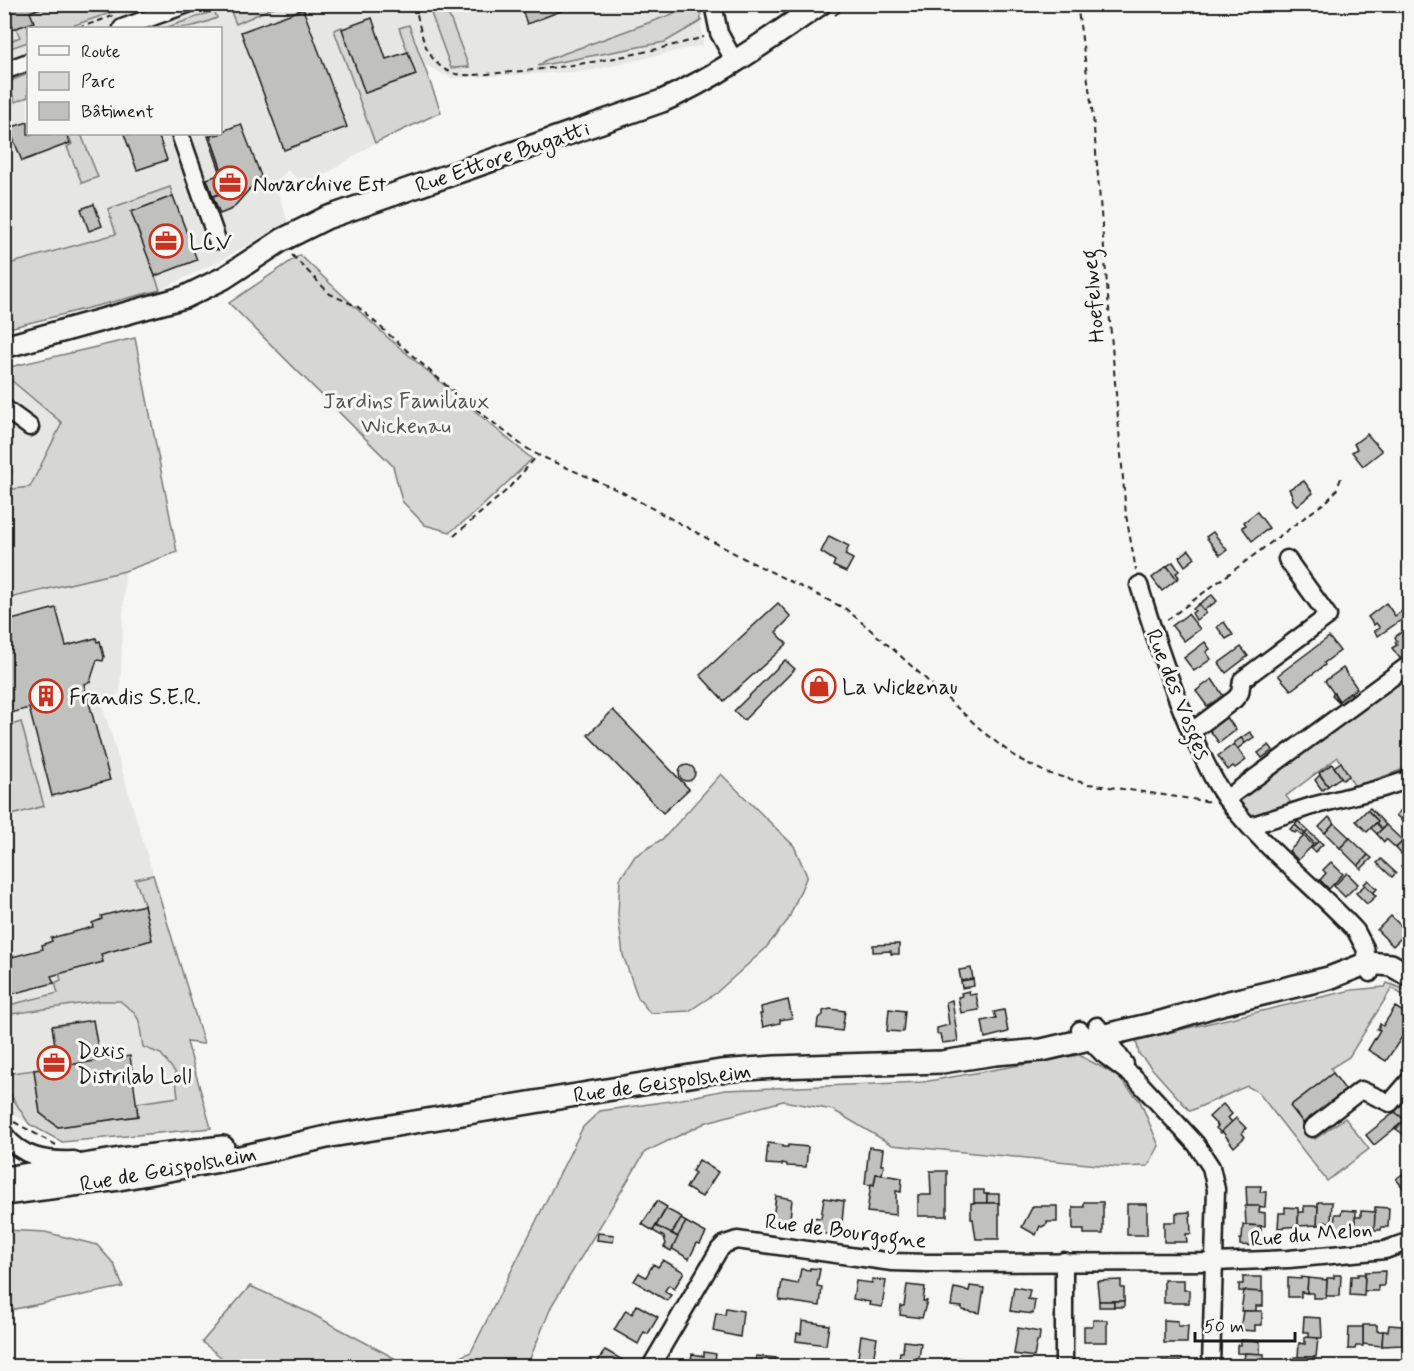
<svg xmlns="http://www.w3.org/2000/svg" width="1414" height="1371" font-family="Mynerve,sans-serif">
<rect width="100%" height="100%" fill="#f6f6f2"/>
<filter id="ink" filterUnits="userSpaceOnUse"><feTurbulence type="fractalNoise" baseFrequency=".0167" numOctaves="2"/><feDisplacementMap in="SourceGraphic" scale="12" xChannelSelector="R" yChannelSelector="G"/><feConvolveMatrix kernelMatrix="1 2 1 2 8 2 1 2 1" color-interpolation-filters="sRGB"/></filter>
<g filter="url(#ink)">
<g fill="#e6e6e2" fill-rule="evenodd">
<path d="M5 5H700L703 45 589 71 451 78 424 64 441 112 375 143 307 186 287 170 275 185 288 222 221 260 160 290 5 329ZM28 28H220V134H28Z"/>
<polygon points="5,375 62,423 30,487 5,563"/>
<polygon points="125,571 120,693 102,704 204,1044 187,1042 211,1128 62,1142 5,1110 5,599"/>
</g>
<g fill="#d6d6d2" stroke="#797977" stroke-width="1.5">
<polygon points="235,4 279,4 279,5 236,24 229,7"/>
<polygon points="50,5 92,5 94,11 111,5 133,5 66,28 28,28 28,42 5,50 5,43 20,37 16,28 33,22 30,12"/>
<polygon points="428,5 445,5 469,67 451,68"/>
<polygon points="687,5 700,5 701,21 665,42 538,66 546,60 681,11"/>
<path d="M214 11 217 18C197 26 186 29 165 28Z"/>
<polygon points="409,25 441,112 375,143 334,30 342,27 365,93 416,75 399,28"/>
<polygon points="28,74 28,97 15,102 8,82"/>
<polygon points="68,134 81,134 98,177 82,183 67,147 72,144"/>
<polygon points="170,187 173,196 132,212 160,290 5,329 5,265 116,234 108,209"/>
<polygon points="300,255 386,336 532,459 474,514 450,532 425,525 402,501 393,466 229,303"/>
<polygon points="135,338 177,552 125,571 5,599 5,490 30,487 62,423 5,375 5,368"/>
<polygon points="1409,670 1409,767 1355,787 1338,757 1286,796 1291,803 1253,817 1249,816 1237,801"/>
<polygon points="21,722 44,806 5,817 5,727"/>
<polygon points="721,774 794,846 807,876 788,920 765,949 716,993 689,1011 650,1013 638,998 623,955 618,914 620,879 635,856 664,838"/>
<polygon points="153,875 204,1044 187,1042 211,1128 62,1142 29,1124 5,1086 5,1064 10,1063 12,1073 34,1070 40,1113 58,1127 138,1116 137,1103 178,1097 175,1072 161,1054 143,1047 139,1021 134,1012 120,1001 99,1001 5,1015 5,1006 58,993 55,983 61,980 59,973 103,962 101,954 152,940 143,901 135,879"/>
<polygon points="1387,983 1409,991 1409,999 1392,988 1349,1057 1331,1068 1333,1073 1290,1106 1315,1139 1345,1118 1369,1149 1327,1181 1258,1092 1247,1086 1190,1111 1139,1054 1136,1040 1352,990 1385,987"/>
<polygon points="1079,1055 1116,1075 1140,1101 1159,1146 1148,1166 1119,1167 892,1145 833,1110 783,1101 707,1122 645,1152 552,1305 527,1366 440,1366 471,1352 583,1127 600,1111 677,1100 725,1090 923,1082"/>
<polygon points="5,1230 45,1232 97,1245 114,1264 123,1287 5,1311"/>
<polygon points="250,1286 310,1313 409,1366 416,1366 232,1366 202,1342"/>
</g>
<g fill="#c0c0bd" stroke="#1c1c1c" stroke-width="1.5">
<polygon points="4,4 50,4 30,12 34,22 4,32"/>
<polygon points="520,4 579,4 527,24"/>
<polygon points="303,9 347,127 284,150 241,32"/>
<polygon points="372,18 386,59 408,52 416,75 365,93 342,29"/>
<polygon points="28,122 28,134 66,134 70,143 22,161 9,128"/>
<polygon points="241,124 261,176 232,209 220,214 213,196 222,193 218,183 223,174 210,136 220,134 220,132"/>
<polygon points="124,134 158,134 167,160 137,170"/>
<polygon points="208,136 210,136 223,174 218,183 222,193 213,196 207,179 221,174"/>
<polygon points="173,196 197,260 155,276 131,212"/>
<polygon points="94,204 102,226 89,231 81,209"/>
<polygon points="1367,434 1382,451 1363,466 1352,452 1357,449 1354,444"/>
<polygon points="4,467 12,471 4,484"/>
<polygon points="1304,481 1313,493 1297,506 1292,499 1293,497 1289,489"/>
<polygon points="1257,512 1269,528 1252,541 1242,527 1246,525 1244,522"/>
<polygon points="1213,532 1227,550 1220,555 1206,537"/>
<polygon points="829,536 849,546 845,555 853,559 846,572 833,566 835,561 821,552"/>
<polygon points="1189,550 1195,558 1185,566 1179,557"/>
<polygon points="1173,562 1179,571 1176,573 1179,577 1176,579 1167,566"/>
<polygon points="1167,566 1177,579 1162,591 1152,578"/>
<polygon points="1212,595 1217,601 1204,610 1199,604"/>
<polygon points="778,603 791,617 776,632 787,644 724,701 700,675"/>
<polygon points="1386,603 1395,616 1403,610 1407,616 1378,636 1374,631 1380,628 1376,623 1374,625 1368,617"/>
<polygon points="1199,604 1206,613 1196,620 1192,613 1195,611 1193,609"/>
<polygon points="56,608 66,646 96,638 97,642 100,641 104,657 103,661 97,660 90,682 84,684 110,780 52,796 29,708 4,715 4,622"/>
<polygon points="1188,614 1200,629 1184,641 1172,626"/>
<polygon points="1224,622 1233,635 1226,639 1217,627"/>
<polygon points="1404,630 1410,637 1410,656 1402,661 1392,648 1397,645 1395,642 1397,641 1395,637"/>
<polygon points="1329,637 1340,651 1324,663 1325,665 1291,690 1278,675"/>
<polygon points="1205,642 1210,649 1206,652 1211,659 1194,671 1184,658"/>
<polygon points="1241,647 1248,656 1226,673 1219,663"/>
<polygon points="785,660 795,669 744,720 734,711"/>
<polygon points="1343,668 1357,688 1339,701 1325,681"/>
<polygon points="1212,679 1224,697 1207,706 1196,691"/>
<polygon points="1351,692 1352,697 1341,704 1332,695 1334,693 1339,701"/>
<polygon points="613,710 689,789 663,813 588,735"/>
<polygon points="1226,716 1236,730 1219,743 1209,729"/>
<polygon points="1250,732 1254,737 1245,743 1241,738"/>
<polygon points="1241,738 1245,743 1237,749 1234,743"/>
<polygon points="1234,744 1246,760 1235,768 1233,766 1228,770 1218,756"/>
<polygon points="1269,745 1273,750 1262,758 1258,753"/>
<polygon points="1341,762 1349,776 1343,780 1334,767"/>
<polygon points="1332,764 1341,777 1328,786 1319,773"/>
<circle cx="687" cy="773" r="8"/>
<polygon points="1320,775 1328,786 1322,790 1315,780"/>
<polygon points="1406,805 1410,809 1408,827 1396,815"/>
<polygon points="1370,808 1386,825 1382,829 1376,823 1378,821 1367,810"/>
<polygon points="1367,810 1378,821 1367,832 1356,821"/>
<polygon points="1329,817 1334,823 1325,833 1319,827"/>
<polygon points="1298,821 1308,831 1305,834 1295,825"/>
<polygon points="1334,823 1350,838 1340,848 1325,833"/>
<polygon points="1376,823 1382,829 1377,834 1371,828"/>
<polygon points="1295,825 1305,834 1303,836 1297,831 1295,833 1290,829"/>
<polygon points="1386,825 1403,841 1396,848 1386,839 1384,842 1377,834"/>
<polygon points="1308,831 1319,841 1315,844 1305,834"/>
<polygon points="1304,836 1313,845 1298,860 1289,851"/>
<polygon points="1350,838 1368,855 1358,866 1340,848"/>
<polygon points="1319,841 1323,844 1315,852 1311,848"/>
<polygon points="1403,841 1410,849 1403,856 1396,848"/>
<polygon points="1368,855 1372,858 1361,869 1358,866"/>
<polygon points="1410,858 1410,874 1401,866"/>
<polygon points="1381,859 1396,873 1392,877 1377,863"/>
<polygon points="1331,862 1343,874 1329,889 1320,880 1326,873 1323,870"/>
<polygon points="1347,873 1358,884 1345,897 1334,886"/>
<polygon points="1368,880 1377,889 1373,893 1364,884"/>
<polygon points="1365,885 1376,896 1367,904 1356,893"/>
<polygon points="144,905 152,940 101,954 103,962 51,976 54,983 4,996 4,959 43,949 42,945 52,941 51,938 93,927 92,923 102,919 101,916"/>
<polygon points="1391,916 1407,932 1393,946 1377,930"/>
<polygon points="899,944 899,954 891,954 891,951 873,952 873,945"/>
<polygon points="971,968 973,979 961,981 959,970"/>
<polygon points="973,979 974,986 962,988 961,981"/>
<polygon points="969,991 970,995 976,994 979,1010 961,1013 958,997 962,996 961,993"/>
<polygon points="788,1000 792,1018 780,1020 780,1023 763,1027 760,1014 762,1014 761,1007"/>
<polygon points="952,1000 958,1041 942,1043 940,1034 937,1034 937,1028 949,1025 946,1002"/>
<polygon points="1395,1007 1410,1016 1410,1025 1386,1061 1368,1050 1380,1030 1377,1029 1379,1027 1380,1024 1383,1026"/>
<polygon points="830,1009 845,1011 842,1031 817,1028 818,1019 823,1015 823,1011"/>
<polygon points="889,1009 905,1011 903,1032 887,1031"/>
<polygon points="1004,1010 1008,1032 985,1038 982,1021 996,1018 994,1012"/>
<polygon points="93,1020 99,1055 109,1054 109,1059 50,1068 57,1059 52,1026"/>
<polygon points="48,1053 56,1060 51,1067 43,1060"/>
<polygon points="130,1056 138,1116 58,1127 40,1113 34,1070"/>
<polygon points="1333,1073 1347,1092 1305,1125 1290,1106"/>
<polygon points="1407,1097 1410,1098 1410,1114 1405,1120 1395,1112"/>
<polygon points="1223,1104 1232,1114 1228,1118 1232,1122 1221,1133 1216,1128 1218,1126 1209,1117"/>
<polygon points="1395,1112 1405,1120 1374,1145 1366,1135"/>
<polygon points="1236,1118 1246,1128 1242,1133 1245,1137 1234,1147 1222,1131"/>
<polygon points="1405,1120 1410,1123 1410,1139 1396,1129"/>
<polygon points="768,1143 783,1145 783,1147 788,1147 788,1145 808,1147 806,1167 787,1166 787,1164 782,1163 782,1165 766,1164"/>
<polygon points="869,1147 883,1149 881,1165 884,1165 882,1174 876,1174 874,1185 870,1185 865,1184"/>
<polygon points="699,1160 718,1172 702,1197 686,1188 695,1173 692,1171"/>
<polygon points="1410,1168 1410,1196 1396,1179"/>
<polygon points="930,1171 947,1171 947,1216 918,1216 918,1195 931,1195"/>
<polygon points="876,1174 902,1178 901,1192 896,1191 896,1215 867,1212 871,1184 874,1185"/>
<polygon points="1246,1186 1261,1186 1260,1192 1266,1192 1265,1207 1247,1206"/>
<polygon points="974,1190 984,1190 984,1194 987,1194 987,1203 974,1203"/>
<rect x="987" y="1194" width="12" height="9"/>
<polygon points="776,1196 792,1199 789,1229 772,1226"/>
<polygon points="824,1198 844,1201 841,1233 836,1233 836,1235 809,1232 811,1217 821,1218"/>
<polygon points="657,1201 667,1207 653,1231 642,1224"/>
<polygon points="1084,1202 1103,1202 1103,1234 1084,1234 1084,1230 1073,1230 1073,1207 1084,1207"/>
<polygon points="1318,1202 1332,1202 1331,1222 1324,1222 1324,1225 1317,1225"/>
<polygon points="971,1203 999,1203 999,1239 976,1239 973,1219 971,1219"/>
<rect x="1127" y="1204" width="20" height="31"/>
<polygon points="1033,1206 1057,1206 1057,1222 1047,1222 1047,1224 1042,1227 1040,1226 1036,1235 1022,1227"/>
<polygon points="1245,1206 1260,1206 1259,1212 1265,1213 1265,1226 1246,1225"/>
<polygon points="1304,1206 1318,1206 1317,1225 1298,1226 1298,1212 1304,1212"/>
<polygon points="1285,1207 1298,1208 1298,1226 1278,1228 1279,1213 1285,1213"/>
<polygon points="1375,1207 1389,1208 1388,1227 1381,1227 1381,1230 1374,1230"/>
<polygon points="666,1209 682,1217 671,1235 656,1226"/>
<polygon points="1342,1210 1356,1211 1355,1230 1348,1229 1347,1233 1334,1233 1335,1214 1341,1214"/>
<polygon points="1361,1211 1375,1212 1374,1231 1355,1232 1355,1217 1361,1217"/>
<polygon points="1190,1212 1191,1234 1186,1234 1187,1242 1164,1242 1164,1222 1176,1222 1176,1213"/>
<polygon points="681,1219 686,1222 678,1237 672,1233"/>
<polygon points="686,1222 706,1233 700,1244 697,1243 689,1259 671,1248"/>
<polygon points="1243,1225 1261,1226 1261,1240 1255,1240 1255,1246 1240,1245 1240,1239 1242,1239"/>
<polygon points="656,1226 678,1237 671,1251 664,1247 666,1244 664,1237 653,1231"/>
<polygon points="598,1233 614,1235 613,1242 597,1240"/>
<polygon points="663,1260 684,1272 674,1289 669,1285 665,1290 665,1292 671,1295 667,1301 634,1281 639,1273 646,1277 653,1264 658,1267"/>
<polygon points="810,1268 820,1269 817,1286 822,1287 820,1306 779,1300 782,1281 798,1284 801,1269 810,1270"/>
<polygon points="1385,1271 1384,1286 1378,1286 1378,1291 1364,1291 1365,1272"/>
<polygon points="1358,1274 1365,1274 1364,1296 1350,1295 1351,1276 1358,1276"/>
<polygon points="1334,1275 1341,1275 1340,1296 1326,1296 1327,1278 1334,1278"/>
<polygon points="1243,1277 1262,1277 1262,1292 1239,1291 1239,1284 1243,1284"/>
<polygon points="1301,1277 1308,1278 1307,1293 1301,1292 1301,1297 1288,1297 1288,1278 1301,1279"/>
<polygon points="1308,1278 1327,1280 1326,1298 1313,1298 1313,1293 1307,1293"/>
<polygon points="872,1279 886,1281 882,1307 869,1305 870,1302 853,1299 856,1281 872,1283"/>
<polygon points="1121,1280 1121,1288 1124,1288 1124,1301 1099,1301 1097,1281"/>
<polygon points="1164,1280 1184,1280 1184,1290 1189,1290 1189,1303 1164,1303"/>
<polygon points="907,1285 925,1287 923,1301 927,1301 922,1318 900,1315 901,1306 904,1306"/>
<polygon points="970,1286 984,1288 980,1313 962,1310 962,1307 951,1306 954,1288 969,1291"/>
<polygon points="1014,1287 1030,1290 1028,1299 1035,1300 1033,1314 1010,1311"/>
<polygon points="1244,1291 1263,1292 1263,1306 1256,1306 1256,1311 1241,1311"/>
<rect x="1099" y="1301" width="15" height="6"/>
<rect x="1114" y="1301" width="10" height="6"/>
<polygon points="637,1305 658,1317 648,1334 644,1332 638,1344 614,1330 626,1310 632,1314"/>
<polygon points="726,1308 743,1311 740,1337 713,1331 716,1313 725,1315"/>
<polygon points="1243,1311 1262,1311 1262,1325 1255,1325 1255,1331 1240,1330"/>
<polygon points="1304,1317 1321,1318 1322,1338 1309,1338 1309,1332 1303,1332"/>
<polygon points="1093,1320 1107,1320 1107,1342 1084,1342 1084,1326 1093,1326"/>
<polygon points="1164,1320 1178,1321 1178,1326 1188,1326 1187,1343 1164,1343"/>
<polygon points="802,1321 829,1325 826,1345 796,1341 797,1333 801,1334"/>
<polygon points="1363,1325 1377,1325 1377,1331 1383,1331 1382,1346 1363,1344"/>
<polygon points="1389,1325 1402,1326 1402,1345 1382,1346 1383,1331 1388,1331"/>
<polygon points="1349,1327 1363,1327 1363,1346 1356,1346 1355,1349 1348,1349"/>
<polygon points="1018,1328 1040,1332 1039,1341 1037,1341 1034,1357 1014,1354"/>
<polygon points="861,1335 877,1338 872,1366 857,1365"/>
<polygon points="1305,1337 1318,1338 1316,1357 1298,1357 1299,1343 1305,1344"/>
<polygon points="1241,1340 1260,1341 1260,1354 1237,1353 1237,1345 1241,1345"/>
<polygon points="904,1341 921,1343 919,1358 916,1358 915,1366 898,1366 900,1352 903,1352"/>
<polygon points="605,1350 626,1362 623,1366 595,1366"/>
<polygon points="704,1352 716,1354 714,1366 690,1366 692,1354 704,1356"/>
<polygon points="1245,1353 1264,1354 1264,1366 1243,1366"/>
<polygon points="756,1356 776,1358 775,1366 755,1366"/>
<polygon points="1295,1357 1314,1357 1314,1365 1317,1365 1317,1366 1295,1366"/>
<polygon points="944,1358 957,1360 958,1358 974,1360 973,1366 942,1366"/>
<rect x="1097" y="1360" width="15" height="6"/>
<rect x="1162" y="1361" width="19" height="5"/>
</g>
<g fill="none" stroke-linecap="round" stroke-linejoin="round">
<g stroke="#1c1c1c" stroke-width="21">
<g id="minor">
<polyline points="713,4 719,33 735,62"/>
<polyline points="122,28 188,4"/>
<polyline points="4,71 28,62"/>
<polyline points="180,134 217,240"/>
<polyline points="4,408 30,427"/>
<path d="M1139 585C1154 635 1170 684 1191 732 1202 755 1212 780 1227 800 1264 849 1315 886 1356 931L1365 948 1370 973"/>
<polyline points="1191,732 1235,699 1240,693 1242,680 1328,616 1287,559"/>
<polyline points="1226,799 1410,664"/>
<polyline points="1250,826 1312,806 1383,788 1410,779"/>
<polyline points="1097,1026 1125,1064"/>
<polyline points="1080,1030 1102,1053 1134,1077 1196,1144 1211,1167 1216,1189 1211,1366"/>
<polyline points="1312,1128 1361,1090 1390,1103 1410,1080"/>
<path d="M4 1134C22 1158 46 1161 74 1160"/>
<polyline points="651,1366 719,1250 725,1244 737,1240 892,1262 927,1263 1214,1262 1289,1259 1385,1250 1410,1241"/>
<polyline points="1064,1366 1064,1261"/>
</g>
</g>
<g stroke="#1c1c1c" stroke-width="26">
<g id="major">
<path d="M4 347 185 297 224 278 282 240 326 218 662 101C719 76 769 39 820 4"/>
<polyline points="4,1178 120,1159 223,1147"/>
<polyline points="4,1194 119,1179 236,1158 331,1136 720,1071 775,1067 942,1062 995,1054 1042,1050 1161,1022 1225,1003 1329,978 1368,963 1391,965 1410,976"/>
</g>
</g>
<g stroke="#1c1c1c" stroke-width="2" stroke-dasharray="6 4.5" stroke-linecap="butt">
<path d="M415 4C420 28 423 55 444 69 459 79 481 74 498 73 569 68 636 56 704 37"/>
<polyline points="1077,4 1093,116 1126,515 1136,570"/>
<polyline points="835,15 850,4"/>
<polyline points="78,28 113,16"/>
<polyline points="292,255 330,294 358,307 448,387 523,446 538,455 622,492 745,559 846,609 894,650 987,735 1017,758 1047,773 1088,784 1212,802"/>
<polyline points="454,536 507,490 538,455"/>
<polyline points="1167,620 1328,500 1336,491 1341,478"/>
<polyline points="14,1122 56,1145"/>
</g>
<use href="#minor" stroke="#f6f6f2" stroke-width="16"/>
<use href="#major" stroke="#f6f6f2" stroke-width="21"/>
</g>
</g>
<defs>
<g id="office-ring" transform="scale(1.725)"><circle r="9.5" fill="#f6f6f2" stroke="#c8321e" stroke-width="1.5"/><path d="M-6-3h4V-5.5h4V-3h4V5H-6ZM-1-4.5V-3h2v-1.5ZM-6 0V1H6V0Z" fill="#c8321e"/></g>
<g id="shop-ring" transform="scale(1.725)"><circle r="9.5" fill="#f6f6f2" stroke="#c8321e" stroke-width="1.5"/><path d="M-5-2.5h2.3a2.7 3.5 0 0 1 5.4 0H5L5.5 6h-11ZM-1.5-2.5h3a1.5 2.3 0 0 0-3 0Z" fill="#c8321e"/></g>
<g id="building-ring" transform="scale(1.725)"><circle r="9.5" fill="#f6f6f2" stroke="#c8321e" stroke-width="1.5"/><path d="M-4-6H4V6H1V3H-1V6H-4ZM-2.5-4.3h1.7v1.8h-1.7ZM.8-4.3h1.7v1.8H.8ZM-2.5-1h1.7V.8h-1.7ZM.8-1h1.7V.8H.8Z" fill="#c8321e"/></g>
</defs>
<g fill-rule="evenodd">
<use href="#office-ring" x="230" y="183"/>
<use href="#office-ring" x="166" y="241"/>
<use href="#shop-ring" x="819" y="686"/>
<use href="#building-ring" x="46" y="696"/>
<use href="#office-ring" x="54" y="1063"/>
</g>
<g text-anchor="middle" stroke-width="6" stroke-linejoin="round" paint-order="stroke">
<g font-size="22" fill="#1c1c1c" stroke="#f6f6f2">
<text transform="translate(502 156) rotate(-19)" y="8">Rue Ettore Bugatti</text>
<text transform="translate(1092 296) rotate(-95)" y="8">Hoefelweg</text>
<text transform="translate(1179 694) rotate(68)" y="8">Rue des Vosges</text>
<text transform="translate(662 1082) rotate(-8)" y="8">Rue de Geispolsheim</text>
<text transform="translate(168 1168) rotate(-10)" y="8">Rue de Geispolsheim</text>
<text transform="translate(846 1230) rotate(7)" y="8">Rue de Bourgogne</text>
<text transform="translate(1311 1233) rotate(-5)" y="8">Rue du Melon</text>
</g>
<g font-size="22" fill="#1c1c1c" stroke="#f6f6f2" text-anchor="start">
<text x="253" y="191">Novarchive Est</text>
<text x="189" y="249">LCV</text>
<text x="842" y="694">La Wickenau</text>
<text x="69" y="704">Frandis S.E.R.</text>
<text x="77" y="1058">Dexis<tspan x="77" dy="25">Distrilab Loll</tspan></text>
</g>
<g font-size="22" fill="#545453" stroke="#f6f6f2">
<text x="406" y="408">Jardins Familiaux<tspan x="406" dy="25">Wickenau</tspan></text>
</g>
</g>
<rect width="1414" height="1371" fill="none" stroke="#f6f6f2" stroke-width="24"/>
<rect x="12" y="12" width="1390" height="1347" fill="none" stroke="#1c1c1c" stroke-width="2" filter="url(#ink)"/>
<rect x="27" y="27" width="195" height="108" fill="#f6f6f2" stroke="#9f9f9c" stroke-width="1.5"/>
<rect x="39" y="46" width="30" height="9" fill="#f6f6f2" stroke="#9f9f9c" stroke-width="1.5"/>
<text x="81" y="57" font-size="18" fill="#1c1c1c">Route</text>
<rect x="39" y="72" width="30" height="18" fill="#d6d6d2" stroke="#9f9f9c" stroke-width="1.5"/>
<text x="81" y="87" font-size="18" fill="#1c1c1c">Parc</text>
<rect x="39" y="102" width="30" height="18" fill="#c0c0bd" stroke="#9f9f9c" stroke-width="1.5"/>
<text x="81" y="117" font-size="18" fill="#1c1c1c">Bâtiment</text>
<path d="M1195 1332v9h100v-9" fill="none" stroke="#1c1c1c" stroke-width="3"/>
<text x="1204" y="1332" font-size="18" fill="#1c1c1c" stroke="#f6f6f2" stroke-width="4.5" paint-order="stroke">50 m</text>
</svg>
